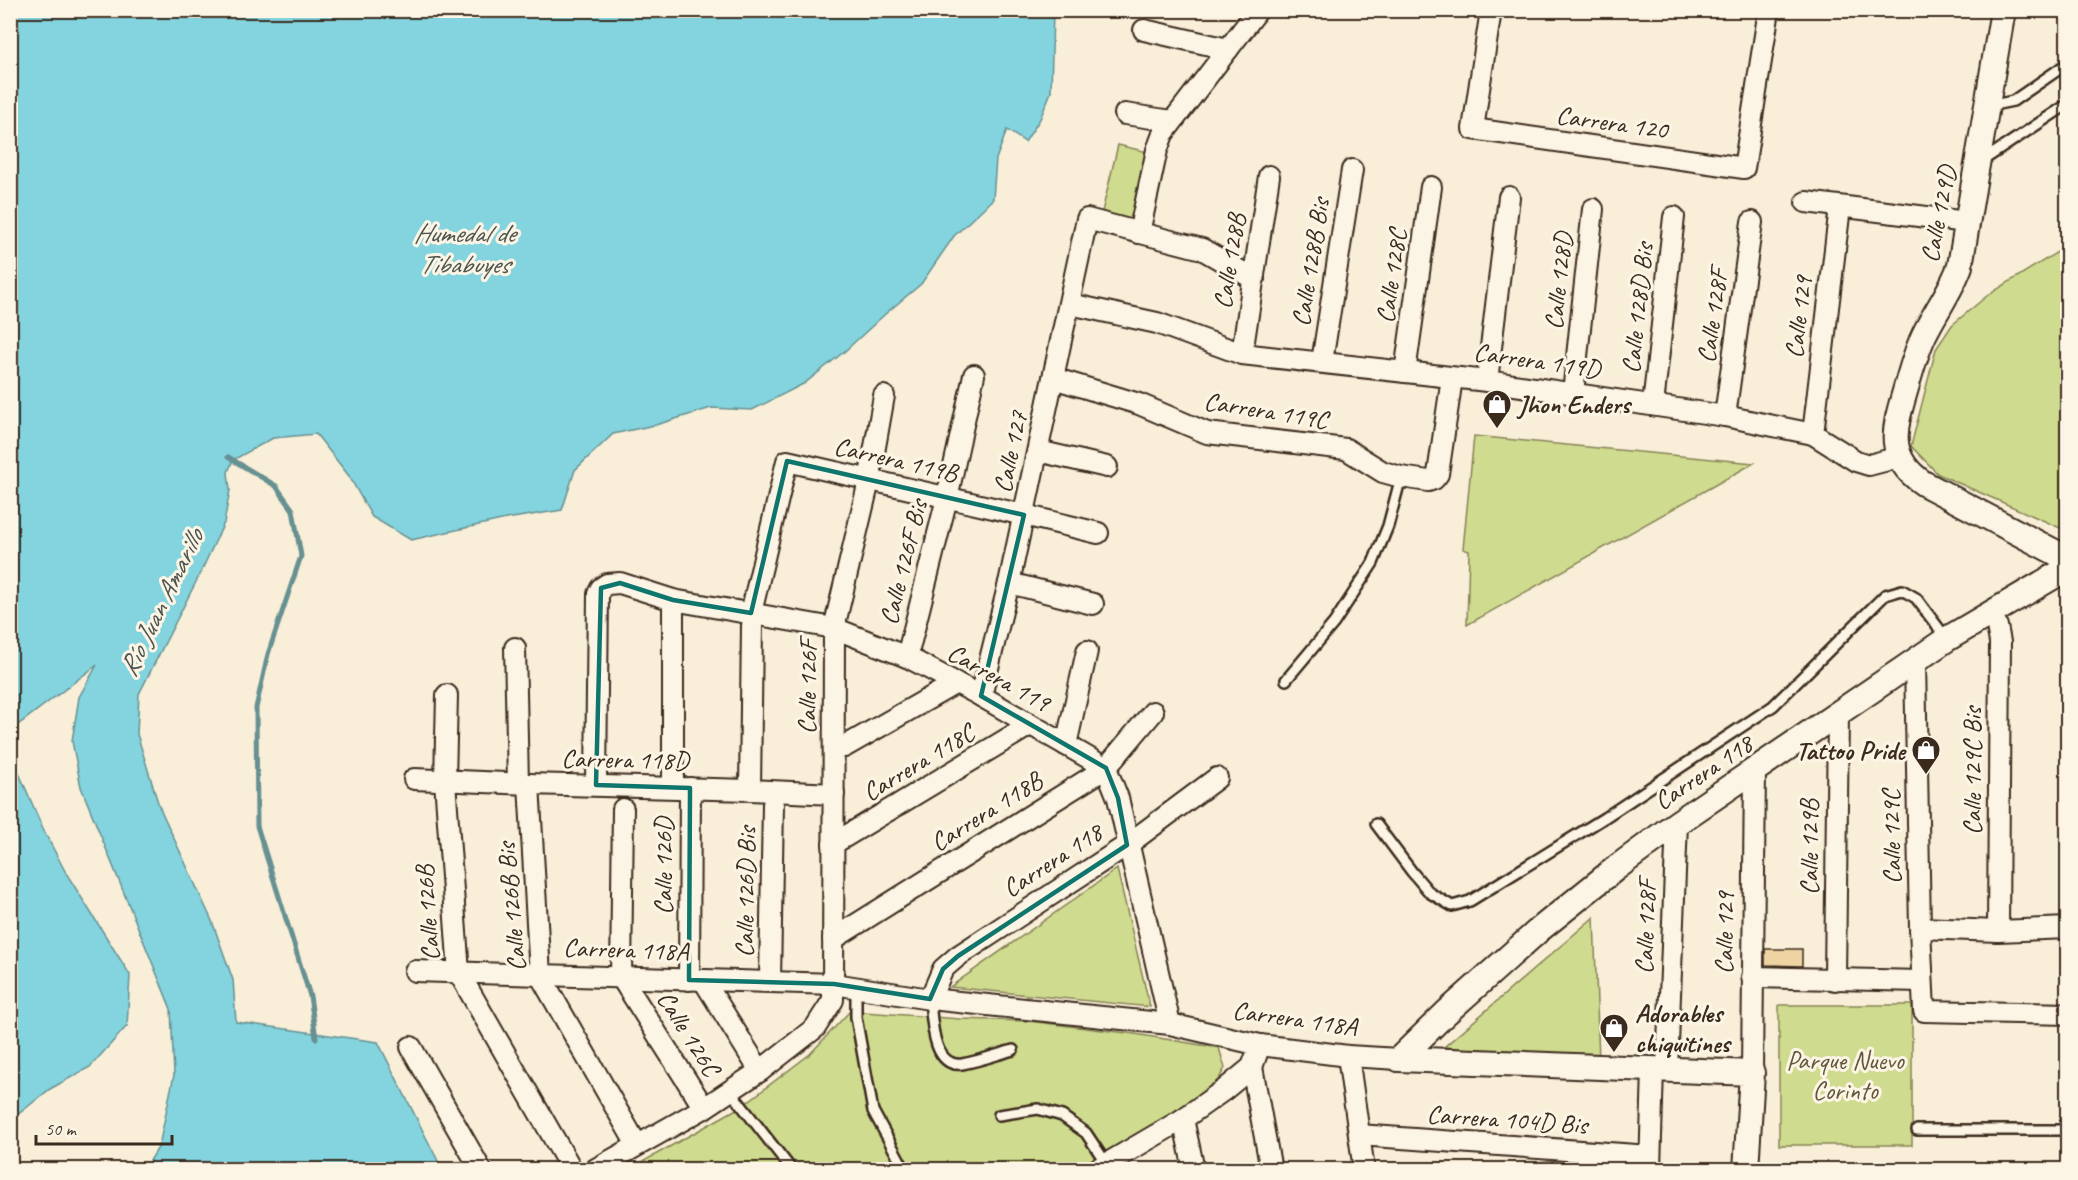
<svg xmlns="http://www.w3.org/2000/svg" width="2078" height="1180" font-family="Caveat,sans-serif">
<rect width="100%" height="100%" fill="#f9eed8"/>
<filter id="ink" filterUnits="userSpaceOnUse"><feTurbulence type="fractalNoise" baseFrequency=".0167" numOctaves="2"/><feDisplacementMap in="SourceGraphic" scale="12" xChannelSelector="R" yChannelSelector="G"/><feConvolveMatrix kernelMatrix="1 2 1 2 8 2 1 2 1" color-interpolation-filters="sRGB"/></filter>
<g filter="url(#ink)">
<g fill="#cfdb8e" stroke="#858256" stroke-width="1.5">
<polygon points="1118,145 1152,153 1135,225 1101,216"/>
<polygon points="2067,246 2068,531 2067,531 1938,474 1911,446 1936,349 1952,325 1988,295"/>
<polygon points="1474,436 1754,463 1467,625 1469,551 1463,549"/>
<polygon points="1117,869 1150,1007 950,987"/>
<polygon points="1594,917 1599,1061 1444,1047"/>
<rect x="1779" y="1005" width="133" height="140"/>
<polygon points="850,1011 960,1019 1028,1021 1135,1034 1219,1048 1225,1068 1217,1082 1178,1110 1075,1169 628,1170 742,1106 810,1054"/>
</g>
<polygon fill="#83d4de" stroke="#669091" stroke-width="1.5" points="11,10 1053,11 1051,92 1040,119 1025,142 1007,130 996,159 993,199 954,236 921,284 884,315 845,351 805,383 752,410 711,408 659,424 613,434 575,470 562,510 506,519 411,540 372,517 349,476 316,434 273,438 233,460 228,472 230,490 224,523 199,576 139,694 137,734 159,806 212,921 233,980 236,1022 378,1042 442,1169 145,1169 159,1146 174,1075 171,1009 81,787 72,741 79,697 97,665 18,725 16,766 43,829 66,873 130,975 127,1026 90,1067 50,1089 11,1120"/>
<g fill="none" stroke-linecap="round" stroke-linejoin="round">
<polyline stroke="#669091" stroke-width="5" points="228,457 276,486 293,510 301,556 268,654 256,708 257,826 310,996 316,1038"/>
</g>
<polygon fill="#edd4a2" stroke="#3b2a1e" stroke-width="1.5" points="1765,949 1802,949 1802,966 1765,965"/>
<g fill="none" stroke-linecap="round" stroke-linejoin="round">
<g stroke="#3b2a1e" stroke-width="14">
<g id="service">
<polyline points="1989,106 2013,101 2068,63"/>
<polyline points="1982,161 2068,104"/>
<polyline points="1286,680 1334,623 1373,563 1388,526 1401,477"/>
<polyline points="1376,824 1412,872 1430,893 1452,906 1470,901 1604,818 1773,706 1885,595 1902,590 1916,598 1946,638"/>
<polyline points="856,988 856,1017 873,1111 905,1170"/>
<path d="M930 999C932 1019 932 1068 962 1064 979 1061 996 1055 1013 1050"/>
<polyline points="731,1092 792,1170"/>
<polyline points="999,1115 1038,1109 1062,1116 1086,1133 1106,1163"/>
<polyline points="1917,1130 2068,1130"/>
</g>
</g>
<g stroke="#3b2a1e" stroke-width="24">
<g id="minor">
<polyline points="1491,10 1473,129 1744,168 1769,10"/>
<polyline points="1144,30 1228,49"/>
<polyline points="1125,114 1172,121"/>
<polyline points="1806,202 1967,222"/>
<polyline points="1139,233 1157,150 1163,134 1258,10"/>
<polyline points="1070,304 1157,323 1242,354 1487,381 1725,416 1813,434 1856,461 1869,465 1888,460 1898,454"/>
<polyline points="1242,354 1269,176"/>
<polyline points="1322,362 1352,170"/>
<polyline points="1405,372 1431,187"/>
<polyline points="1053,378 1139,404 1207,433 1346,449 1383,472 1401,477 1428,481 1434,479 1438,474 1452,378"/>
<polyline points="1487,381 1509,197"/>
<polyline points="1573,393 1593,209"/>
<polyline points="1653,405 1674,217"/>
<polyline points="1725,416 1752,222"/>
<polyline points="1813,434 1840,207"/>
<polyline points="1038,451 1107,467"/>
<polyline points="1009,583 1093,604"/>
<polyline points="673,600 673,787"/>
<polyline points="751,613 787,461 1024,515 1098,533"/>
<polyline points="1989,614 1997,626 2000,642 1998,931"/>
<polyline points="515,648 518,783"/>
<polyline points="907,657 947,498 974,375"/>
<polyline points="1915,661 1920,928 1924,1011 2068,1014"/>
<polyline points="447,695 445,781 459,973 572,1170"/>
<polyline points="981,696 1009,583 1087,219 1202,249 1254,279"/>
<polyline points="1066,745 1087,651"/>
<polyline points="844,747 956,683"/>
<polyline points="414,779 529,784 750,790 834,794"/>
<polyline points="529,784 540,975 637,1145"/>
<polyline points="596,785 598,594 601,588 607,584 620,583 673,600 834,628 907,657 981,696 1106,768 1118,798 1170,1024"/>
<polyline points="750,790 752,625"/>
<polyline points="623,809 621,977 704,1108"/>
<polyline points="833,844 1030,725"/>
<polyline points="1920,928 1998,931 2068,928"/>
<polyline points="833,939 1106,768 1153,712"/>
<polyline points="415,971 834,984 930,999 1170,1024 1260,1045 1348,1056 1399,1059"/>
<polyline points="1752,977 1921,981"/>
<polyline points="689,980 690,788"/>
<polyline points="1835,980 1838,714"/>
<polyline points="704,981 760,1071"/>
<polyline points="770,981 773,804"/>
<polyline points="930,999 943,969 958,956 1127,845 1217,778"/>
<polyline points="411,1047 481,1170"/>
<polyline points="1348,1056 1364,1170"/>
<polyline points="1252,1067 1271,1170"/>
<polyline points="1667,1069 1677,823"/>
<polyline points="1752,1073 1755,770"/>
<polyline points="1183,1119 1194,1170"/>
<polyline points="1359,1135 1650,1156"/>
<polyline points="1650,1168 1653,1069"/>
<polyline points="594,1170 704,1108 760,1071 815,1028 833,1000 834,628 869,481 884,396"/>
<polyline points="1096,1170 1183,1119 1224,1090 1252,1067 1260,1045"/>
</g>
</g>
<g stroke="#3b2a1e" stroke-width="28">
<g id="tertiary">
<path d="M2003 10 1960 266C1951 291 1935 312 1924 335 1916 352 1911 370 1906 388 1895 426 1884 456 1923 483L2068 559"/>
<polyline points="1399,1059 1446,1013 1539,930 1616,868 1677,823 1947,639 2068,568"/>
<polyline points="1399,1059 1752,1073 1746,1170"/>
</g>
</g>
<use href="#service" stroke="#fcf5e5" stroke-width="9"/>
<use href="#minor" stroke="#fcf5e5" stroke-width="20"/>
<use href="#tertiary" stroke="#fcf5e5" stroke-width="24"/>
</g>
</g>
<path fill="none" stroke="#0f766e" stroke-width="4.5" stroke-linejoin="round" d="M787 461 1024 515 981 696 1106 768 1118 798 1127 845 958 956 943 969 930 999 834 984 689 980 690 788 596 785 601 588 620 583 673 600 751 613Z"/>
<defs>
<g id="shop-pin" transform="scale(1.5)"><path d="M0 17L-7.5 6A9.5 9.5 0 1 1 7.5 6Z" fill="#3b2a1e" stroke="#fcf5e5"/><path d="M-5-2.5h2.3a2.7 3.5 0 0 1 5.4 0H5L5.5 6h-11ZM-1.5-2.5h3a1.5 2.3 0 0 0-3 0Z" fill="#fff"/></g>
</defs>
<g fill-rule="evenodd">
<use href="#shop-pin" x="1497" y="404"/>
<use href="#shop-pin" x="1926" y="750"/>
<use href="#shop-pin" x="1614" y="1028"/>
</g>
<g text-anchor="middle" stroke-width="6" stroke-linejoin="round" paint-order="stroke">
<g font-size="26" fill="#3b2a1e" stroke="#fcf5e5">
<text transform="translate(1612 122) rotate(8)" y="9">Carrera 120</text>
<text transform="translate(1938 214) rotate(-79)" y="9">Calle 129D</text>
<text transform="translate(1229 261) rotate(-81)" y="9">Calle 128B</text>
<text transform="translate(1310 262) rotate(-81)" y="9">Calle 128B Bis</text>
<text transform="translate(1391 276) rotate(-82)" y="9">Calle 128C</text>
<text transform="translate(1558 281) rotate(-84)" y="9">Calle 128D</text>
<text transform="translate(1637 308) rotate(-84)" y="9">Calle 128D Bis</text>
<text transform="translate(1712 316) rotate(-82)" y="9">Calle 128F</text>
<text transform="translate(1798 317) rotate(-83)" y="9">Calle 129</text>
<text transform="translate(1537 360) rotate(8)" y="9">Carrera 119D</text>
<text transform="translate(1266 410) rotate(9)" y="9">Carrera 119C</text>
<text transform="translate(1010 452) rotate(-78)" y="9">Calle 127</text>
<text transform="translate(896 459) rotate(13)" y="9">Carrera 119B</text>
<text transform="translate(903 562) rotate(-76)" y="9">Calle 126F Bis</text>
<text transform="translate(999 677) rotate(29)" y="9">Carrera 119</text>
<text transform="translate(807 687) rotate(-89)" y="9">Calle 126F</text>
<text transform="translate(625 759) rotate(1)" y="9">Carrera 118D</text>
<text transform="translate(918 762) rotate(-31)" y="9">Carrera 118C</text>
<text transform="translate(1972 771) rotate(-90)" y="9">Calle 129C Bis</text>
<text transform="translate(1703 772) rotate(-34)" y="9">Carrera 118</text>
<text transform="translate(986 811) rotate(-32)" y="9">Carrera 118B</text>
<text transform="translate(1891 837) rotate(-91)" y="9">Calle 129C</text>
<text transform="translate(1809 847) rotate(-90)" y="9">Calle 129B</text>
<text transform="translate(1052 860) rotate(-33)" y="9">Carrera 118</text>
<text transform="translate(663 866) rotate(-90)" y="9">Calle 126D</text>
<text transform="translate(745 892) rotate(-89)" y="9">Calle 126D Bis</text>
<text transform="translate(511 907) rotate(-95)" y="9">Calle 126B Bis</text>
<text transform="translate(427 913) rotate(-94)" y="9">Calle 126B</text>
<text transform="translate(1645 927) rotate(-88)" y="9">Calle 128F</text>
<text transform="translate(1724 933) rotate(-89)" y="9">Calle 129</text>
<text transform="translate(626 949) rotate(2)" y="9">Carrera 118A</text>
<text transform="translate(1295 1018) rotate(8)" y="9">Carrera 118A</text>
<text transform="translate(689 1033) rotate(58)" y="9">Calle 126C</text>
<text transform="translate(1507 1119) rotate(4)" y="9">Carrera 104D Bis</text>
</g>
<g font-size="26" font-weight="bold" fill="#3b2a1e" stroke="#fcf5e5" text-anchor="start">
<text x="1518" y="413">Jhon Enders</text>
<text x="1905" y="759" text-anchor="end">Tattoo Pride</text>
<text x="1635" y="1022">Adorables<tspan x="1635" dy="30">chiquitines</tspan></text>
</g>
<g font-size="26" fill="#60563a" stroke="#fcf5e5">
<text x="1845" y="1069">Parque Nuevo<tspan x="1845" dy="30">Corinto</tspan></text>
</g>
<g font-size="27" font-style="italic" fill="#4d544e" stroke="#fcf5e5">
<text x="464" y="242">Humedal de<tspan x="464" dy="31">Tibabuyes</tspan></text>
<text transform="translate(161 603) rotate(-64)" y="9">Río Juan Amarillo</text>
</g>
</g>
<rect width="2078" height="1180" fill="none" stroke="#fcf5e5" stroke-width="36"/>
<rect x="18" y="18" width="2042" height="1144" fill="none" stroke="#3b2a1e" stroke-width="2" filter="url(#ink)"/>
<path d="M36 1135v9h136v-9" fill="none" stroke="#3b2a1e" stroke-width="3"/>
<text x="45" y="1135" font-size="18" fill="#3b2a1e" stroke="#fcf5e5" stroke-width="4.5" paint-order="stroke">50 m</text>
</svg>
